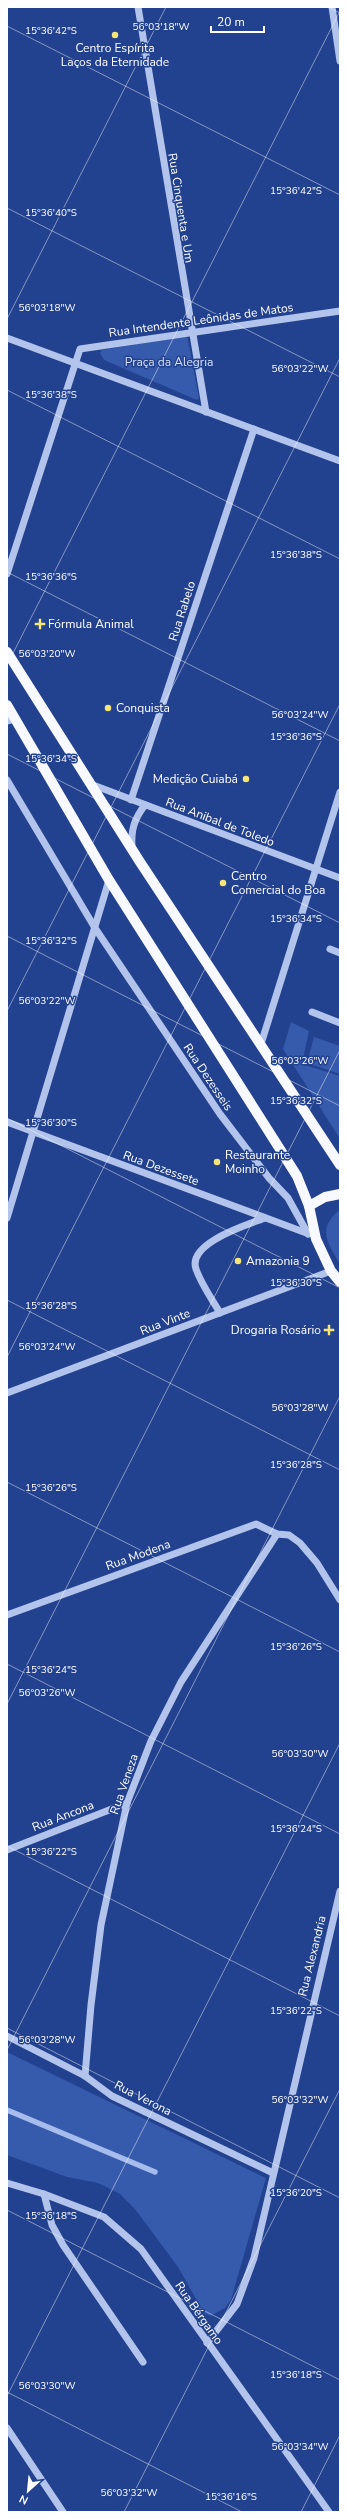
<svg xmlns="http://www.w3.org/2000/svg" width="347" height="2519" font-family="'Nunito Sans',sans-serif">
<rect width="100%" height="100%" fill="#22418f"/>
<g fill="#365aac">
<polygon points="187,335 199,398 197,400 104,360 100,353 102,350"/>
<polygon points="291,1022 309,1031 302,1064 340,1076 340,1139 283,1049"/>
<polygon points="314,1037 340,1046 340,1074 307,1063"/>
<path d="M338 1211 340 1212V1264C328 1243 317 1230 338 1211Z"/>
<polygon points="7,2052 266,2178 231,2300 225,2308 210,2316 204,2313 178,2267 135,2209 120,2194 98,2183 67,2177 7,2155"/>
</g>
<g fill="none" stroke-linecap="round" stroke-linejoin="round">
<polyline stroke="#a6bced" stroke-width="5.5" points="7,2110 155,2172"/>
<g stroke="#b2c4ec" stroke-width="7">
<polyline points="138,7 206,412"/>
<polyline points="332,7 340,61"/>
<polyline points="7,338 340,461"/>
<polyline points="7,574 80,349 340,311"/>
<polyline points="7,721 15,719"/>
<polyline points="7,780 95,928 220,1114 269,1178 288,1198 308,1234"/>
<polyline points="93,785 340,878"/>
<polyline points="131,800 254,429"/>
<path d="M132 847C131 830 134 819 145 805"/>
<polyline points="330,949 340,953"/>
<polyline points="312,1012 340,1023"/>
<polyline points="261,1044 340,792"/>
<polyline points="7,1122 309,1234"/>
<polyline points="7,1218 109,880"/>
<path d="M220 1313C212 1299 201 1284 196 1269 187 1243 247 1225 265 1218"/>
<polyline points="7,1393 331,1271"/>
<polyline points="7,1615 256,1524 277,1534 289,1535 300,1543 317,1563 340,1600"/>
<polyline points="7,1850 127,1803"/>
<polyline points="7,2036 85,2076 112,2096 273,2173"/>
<polyline points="85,2076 91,2005 101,1925 127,1803 151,1741 181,1682 277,1534"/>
<polyline points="7,2183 44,2194 104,2217 141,2249 329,2512"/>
<polyline points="44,2194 52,2225 63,2245 143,2362"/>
<polyline points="207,2343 237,2304 254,2258 340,1891"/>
<polyline points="7,2428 63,2512"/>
</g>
<g stroke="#f7f9ff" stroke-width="10">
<polyline points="7,652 140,862 340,1165"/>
<polyline points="7,705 109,880 297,1176 309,1206 316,1239 331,1271 340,1282"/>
<polyline points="309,1206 325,1197 340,1194"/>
</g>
</g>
<path fill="none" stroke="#fff" stroke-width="1" stroke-opacity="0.45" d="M328 7 340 13M7 26 340 195M7 208 340 377M7 319 166 7M7 390 340 559M7 572 340 741M7 665 340 11M7 754 340 923M7 936 340 1106M7 1011 340 358M7 1118 340 1288M7 1300 340 1470M7 1357 340 704M7 1482 340 1652M7 1664 340 1834M7 1704 340 1050M7 1846 340 2016M7 2028 340 2198M7 2050 340 1396M7 2210 340 2380M7 2392 242 2512M7 2396 340 1743M124 2512 340 2089M301 2512 340 2435"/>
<g fill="#f7e575" stroke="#22418f" stroke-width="1.5">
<circle cx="115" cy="35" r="4"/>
<path d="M38 618h4v4h4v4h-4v4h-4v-4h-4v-4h4z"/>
<circle cx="108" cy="708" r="4"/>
<circle cx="246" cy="779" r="4"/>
<circle cx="223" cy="883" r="4"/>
<circle cx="217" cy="1162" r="4"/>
<circle cx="238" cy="1261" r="4"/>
<path d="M327 1324h4v4h4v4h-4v4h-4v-4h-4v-4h4z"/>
</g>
<g text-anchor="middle" stroke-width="3" stroke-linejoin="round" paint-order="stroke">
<g font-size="12" fill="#fff" stroke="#22418f" text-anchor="start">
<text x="115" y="52" text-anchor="middle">Centro Espírita<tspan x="115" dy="14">Laços da Eternidade</tspan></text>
<text x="48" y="628">Fórmula Animal</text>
<text x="116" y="712">Conquista</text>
<text x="238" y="783" text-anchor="end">Medição Cuiabá</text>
<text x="231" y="880">Centro<tspan x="231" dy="14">Comercial do Boa</tspan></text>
<text x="225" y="1159">Restaurante<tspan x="225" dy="14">Moinho</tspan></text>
<text x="246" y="1265">Amazonia 9</text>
<text x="321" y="1334" text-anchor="end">Drogaria Rosário</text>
</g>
<g font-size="12" fill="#fff" stroke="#22418f">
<text transform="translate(181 208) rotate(81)" y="4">Rua Cinquenta e Um</text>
<text transform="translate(201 320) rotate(-8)" y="4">Rua Intendente Leônidas de Matos</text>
<text transform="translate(182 611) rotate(-72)" y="4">Rua Rabelo</text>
<text transform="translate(220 822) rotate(21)" y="4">Rua Anibal de Toledo</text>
<text transform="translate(208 1077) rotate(56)" y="4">Rua Dezesseis</text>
<text transform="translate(161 1168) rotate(20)" y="4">Rua Dezessete</text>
<text transform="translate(165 1322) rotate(-21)" y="4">Rua Vinte</text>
<text transform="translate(138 1555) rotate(-20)" y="4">Rua Modena</text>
<text transform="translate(124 1784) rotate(-71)" y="4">Rua Veneza</text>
<text transform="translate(63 1816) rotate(-21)" y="4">Rua Ancona</text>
<text transform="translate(312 1956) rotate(-76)" y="4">Rua Alexandria</text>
<text transform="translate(143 2098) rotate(27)" y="4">Rua Verona</text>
<text transform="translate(199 2313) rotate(55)" y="4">Rua Bérgamo</text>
</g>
<g font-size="12" fill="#d7e1f9" stroke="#22418f">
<text x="169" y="366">Praça da Alegria</text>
</g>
</g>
<g font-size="10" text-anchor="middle" fill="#fff" stroke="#22418f" stroke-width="3" stroke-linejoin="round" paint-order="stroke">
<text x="161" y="30">56°03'18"W</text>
<text x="51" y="34">15°36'42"S</text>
<text x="296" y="194">15°36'42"S</text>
<text x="51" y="216">15°36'40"S</text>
<text x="47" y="311">56°03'18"W</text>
<text x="300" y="372">56°03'22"W</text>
<text x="51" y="398">15°36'38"S</text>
<text x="296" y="558">15°36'38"S</text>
<text x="51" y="580">15°36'36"S</text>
<text x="47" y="657">56°03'20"W</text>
<text x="300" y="718">56°03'24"W</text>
<text x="296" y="740">15°36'36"S</text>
<text x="51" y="762">15°36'34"S</text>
<text x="296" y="922">15°36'34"S</text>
<text x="51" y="944">15°36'32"S</text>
<text x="47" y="1004">56°03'22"W</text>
<text x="300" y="1064">56°03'26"W</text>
<text x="296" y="1104">15°36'32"S</text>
<text x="51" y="1126">15°36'30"S</text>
<text x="296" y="1286">15°36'30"S</text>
<text x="51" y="1309">15°36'28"S</text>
<text x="47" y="1350">56°03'24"W</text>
<text x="300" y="1411">56°03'28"W</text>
<text x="296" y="1468">15°36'28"S</text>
<text x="51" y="1491">15°36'26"S</text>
<text x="296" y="1650">15°36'26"S</text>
<text x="51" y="1673">15°36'24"S</text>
<text x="47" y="1696">56°03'26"W</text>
<text x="300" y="1757">56°03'30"W</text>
<text x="296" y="1832">15°36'24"S</text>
<text x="51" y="1855">15°36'22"S</text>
<text x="296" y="2014">15°36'22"S</text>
<text x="47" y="2043">56°03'28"W</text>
<text x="300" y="2103">56°03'32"W</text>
<text x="296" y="2196">15°36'20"S</text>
<text x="51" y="2219">15°36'18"S</text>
<text x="296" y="2378">15°36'18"S</text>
<text x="47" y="2389">56°03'30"W</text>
<text x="300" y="2450">56°03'34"W</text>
<text x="129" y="2496">56°03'32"W</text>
<text x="231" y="2500">15°36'16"S</text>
</g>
<rect width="347" height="2519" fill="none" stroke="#ffffff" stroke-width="16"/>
<g transform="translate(28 2491) rotate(207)" stroke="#22418f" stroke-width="3" paint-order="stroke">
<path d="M0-3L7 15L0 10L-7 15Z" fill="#ffffff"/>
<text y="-6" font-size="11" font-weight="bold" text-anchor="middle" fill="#ffffff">N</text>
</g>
<path d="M211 26v6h53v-6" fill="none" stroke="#ffffff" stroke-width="2"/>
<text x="217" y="26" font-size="12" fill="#ffffff" stroke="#22418f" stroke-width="3" paint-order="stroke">20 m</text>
</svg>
